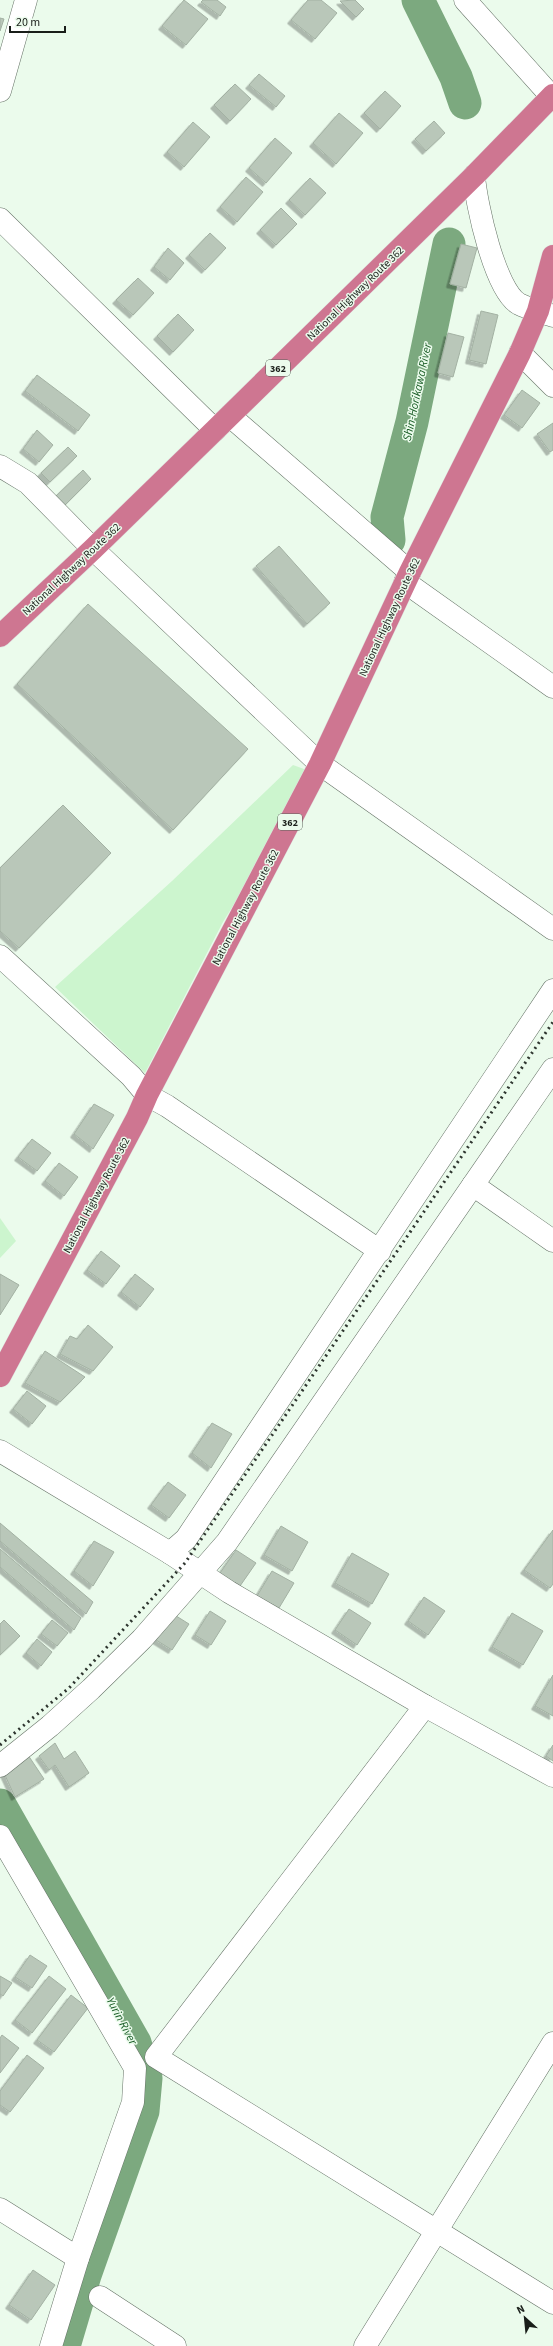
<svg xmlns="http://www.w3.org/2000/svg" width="553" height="2346" font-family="'Source Sans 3',sans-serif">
<defs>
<filter id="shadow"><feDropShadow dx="-3.5" dy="3.5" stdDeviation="0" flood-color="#0004"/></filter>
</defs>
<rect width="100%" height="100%" fill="#ebfbec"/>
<g fill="#ccf5ce">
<polygon points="293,765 315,773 223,922 145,1073 55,987 172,881"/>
<polygon points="0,1218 16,1241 0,1258"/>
</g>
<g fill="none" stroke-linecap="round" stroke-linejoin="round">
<g stroke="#7ca97f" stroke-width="33">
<polyline points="418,0 456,77 465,103"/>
<polyline points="389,540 387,517 412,422 449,244"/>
<polyline points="0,1805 135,2043 146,2078 143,2111 85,2275 64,2346"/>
</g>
</g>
<g fill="#b9c7b9" stroke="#a3b1a3" filter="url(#shadow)">
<polygon points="184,0 208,19 186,45 162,26"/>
<polygon points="203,0 217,0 226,7 220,16 201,2"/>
<polygon points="308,0 321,0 337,13 315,39 291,20"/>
<polygon points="355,0 364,9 356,17 340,1"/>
<polygon points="0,18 4,19 0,31"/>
<polygon points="259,74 285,96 276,107 249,85"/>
<polygon points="235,84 251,99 230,121 214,105"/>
<polygon points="385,91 401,106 380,129 364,113"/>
<polygon points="339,113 363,133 336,164 313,143"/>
<polygon points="434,121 445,133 426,151 415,139"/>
<polygon points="193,122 210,137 184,167 167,152"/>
<polygon points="275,138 292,153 266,183 249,168"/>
<polygon points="246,177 263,192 237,222 220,207"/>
<polygon points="310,178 326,193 305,215 289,200"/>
<polygon points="281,208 297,224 276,245 260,230"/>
<polygon points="210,233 226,248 205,270 189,255"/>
<polygon points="461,244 477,248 466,288 450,284"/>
<polygon points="168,248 184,263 170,280 154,267"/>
<polygon points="138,278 154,293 133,315 116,300"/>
<polygon points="481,311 498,315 486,364 469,360"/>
<polygon points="178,314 194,330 173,352 157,336"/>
<polygon points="448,333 464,337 453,377 438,373"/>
<polygon points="37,375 90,415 78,431 25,391"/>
<polygon points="522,390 540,403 522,428 504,415"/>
<polygon points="553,423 553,450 550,452 537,434"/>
<polygon points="37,430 53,445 39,462 23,449"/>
<polygon points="68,447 77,456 50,482 41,473"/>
<polygon points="83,470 91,479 64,506 55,497"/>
<polygon points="279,546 330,603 307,624 256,566"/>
<polygon points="88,604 248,749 173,830 17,684"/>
<polygon points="63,805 111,853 19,948 0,931 0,868"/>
<polygon points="94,1104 114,1115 93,1149 74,1134"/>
<polygon points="32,1139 51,1153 37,1171 18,1157"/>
<polygon points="59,1163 78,1177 64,1196 45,1181"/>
<polygon points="101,1251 120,1266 106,1284 87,1270"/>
<polygon points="0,1274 19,1285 0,1315"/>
<polygon points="135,1274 154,1289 140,1307 121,1292"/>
<polygon points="88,1325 113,1347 93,1371 60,1354 70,1336 77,1339"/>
<polygon points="45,1351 85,1377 60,1402 25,1383"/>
<polygon points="27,1391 46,1406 32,1424 13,1409"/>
<polygon points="212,1423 232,1434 211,1468 192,1453"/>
<polygon points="168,1482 186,1495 169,1518 151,1505"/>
<polygon points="0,1523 93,1602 86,1614 0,1541"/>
<polygon points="281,1526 308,1542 292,1571 264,1555"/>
<polygon points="553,1530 553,1584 550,1588 524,1570"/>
<polygon points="94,1541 114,1552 93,1586 74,1571"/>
<polygon points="0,1549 81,1618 74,1630 0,1567"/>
<polygon points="236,1550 256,1563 240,1586 220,1573"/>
<polygon points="352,1553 389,1574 372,1604 335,1583"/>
<polygon points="272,1571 294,1583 279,1608 257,1596"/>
<polygon points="424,1597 445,1611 428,1635 408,1621"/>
<polygon points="349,1609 371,1623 357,1645 335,1630"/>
<polygon points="210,1611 226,1621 211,1645 195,1635"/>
<polygon points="512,1613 543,1631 523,1665 492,1647"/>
<polygon points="173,1614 189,1624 172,1650 156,1640"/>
<polygon points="4,1620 20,1636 0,1655 0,1624"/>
<polygon points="52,1620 68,1633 57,1646 41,1634"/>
<polygon points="37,1639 52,1652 41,1666 26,1653"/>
<polygon points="553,1675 553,1716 535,1706"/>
<polygon points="55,1743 64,1759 75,1751 89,1773 69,1787 55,1765 49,1770 39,1756"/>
<polygon points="553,1745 553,1761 546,1756"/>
<polygon points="28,1755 44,1779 15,1797 4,1773"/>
<polygon points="30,1955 47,1966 32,1988 15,1977"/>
<polygon points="0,1976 12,1983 3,1996 0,1994"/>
<polygon points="49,1976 66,1989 32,2033 15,2020"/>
<polygon points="71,1995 88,2008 54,2052 37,2040"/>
<polygon points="2,2035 19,2048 0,2073 0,2038"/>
<polygon points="27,2055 44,2068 10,2112 0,2105 0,2091"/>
<polygon points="33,2270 55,2285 31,2320 9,2305"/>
</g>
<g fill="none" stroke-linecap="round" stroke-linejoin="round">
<g stroke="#667367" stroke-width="23">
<g id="minor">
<polyline points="465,0 552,97"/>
<polyline points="0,91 26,0"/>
<path d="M474 176C476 203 495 291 519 304 529 309 542 312 553 316"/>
<polyline points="0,219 215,430"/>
<polyline points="520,353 553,386"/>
<polyline points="230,416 410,572"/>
<polyline points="0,466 28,483 93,549 320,764 553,929"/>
<polyline points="405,582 553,687"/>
<polyline points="0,956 131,1076 147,1095 167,1106 380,1251"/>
<polyline points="473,1185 553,1241"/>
<polyline points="0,1451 170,1553 229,1592 425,1706 553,1776"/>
<polyline points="170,1553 186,1539 553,990"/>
<polyline points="425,1706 156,2057 553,2303"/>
<polyline points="0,1766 50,1726 91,1689 142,1639 227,1542 553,1069"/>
<polyline points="0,1836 135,2068 133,2102 78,2258 51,2346"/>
<polyline points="0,2209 78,2258"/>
<polyline points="100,2297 175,2346"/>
<polyline points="365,2346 553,2043"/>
</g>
</g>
<g stroke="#dfe0df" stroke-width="23">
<g id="highway">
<polyline points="0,636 93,549 215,430 474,176 553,95"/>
<polyline points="0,1376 137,1118 147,1095 320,764 410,572 520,353 538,311 553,256"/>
</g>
</g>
<use href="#minor" stroke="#fff" stroke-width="22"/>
<use href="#highway" stroke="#ce7691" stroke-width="22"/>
<polyline stroke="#2e352f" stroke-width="3" stroke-dasharray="2 4" stroke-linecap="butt" points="0,1745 69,1688 185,1563 553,1022"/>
</g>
<g text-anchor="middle" stroke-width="3" stroke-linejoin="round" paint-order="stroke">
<g fill="#ebfbec" stroke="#586058" stroke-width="1">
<rect x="266" y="360" width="24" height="16" rx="3"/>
<rect x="278" y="814" width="24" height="16" rx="3"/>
</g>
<g font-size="10" font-weight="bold" fill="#191e19">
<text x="278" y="372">362</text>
<text x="290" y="826">362</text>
</g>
<g font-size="11" fill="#191e19" stroke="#ebfbec">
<text transform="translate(355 293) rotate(-44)" y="4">National Highway Route 362</text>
<text transform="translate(71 569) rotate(-43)" y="4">National Highway Route 362</text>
<text transform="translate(389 617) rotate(-65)" y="4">National Highway Route 362</text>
<text transform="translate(245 907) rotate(-62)" y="4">National Highway Route 362</text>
<text transform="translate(96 1195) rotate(-62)" y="4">National Highway Route 362</text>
</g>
<g font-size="12" font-style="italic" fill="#1d5f29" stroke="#ebfbec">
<text transform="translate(417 392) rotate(-78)" y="4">Shin-Horikawa River</text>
<text transform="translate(122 2021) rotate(62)" y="4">Yurin River</text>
</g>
</g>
<g transform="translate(525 2318) rotate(333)" stroke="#ebfbec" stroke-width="3" paint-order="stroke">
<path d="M0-3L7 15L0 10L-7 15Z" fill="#191e19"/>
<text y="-6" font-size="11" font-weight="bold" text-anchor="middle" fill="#191e19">N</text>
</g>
<path d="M10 26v6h55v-6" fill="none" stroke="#191e19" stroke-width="2"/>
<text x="16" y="26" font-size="12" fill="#191e19" stroke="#ebfbec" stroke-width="3" paint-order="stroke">20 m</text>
</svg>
